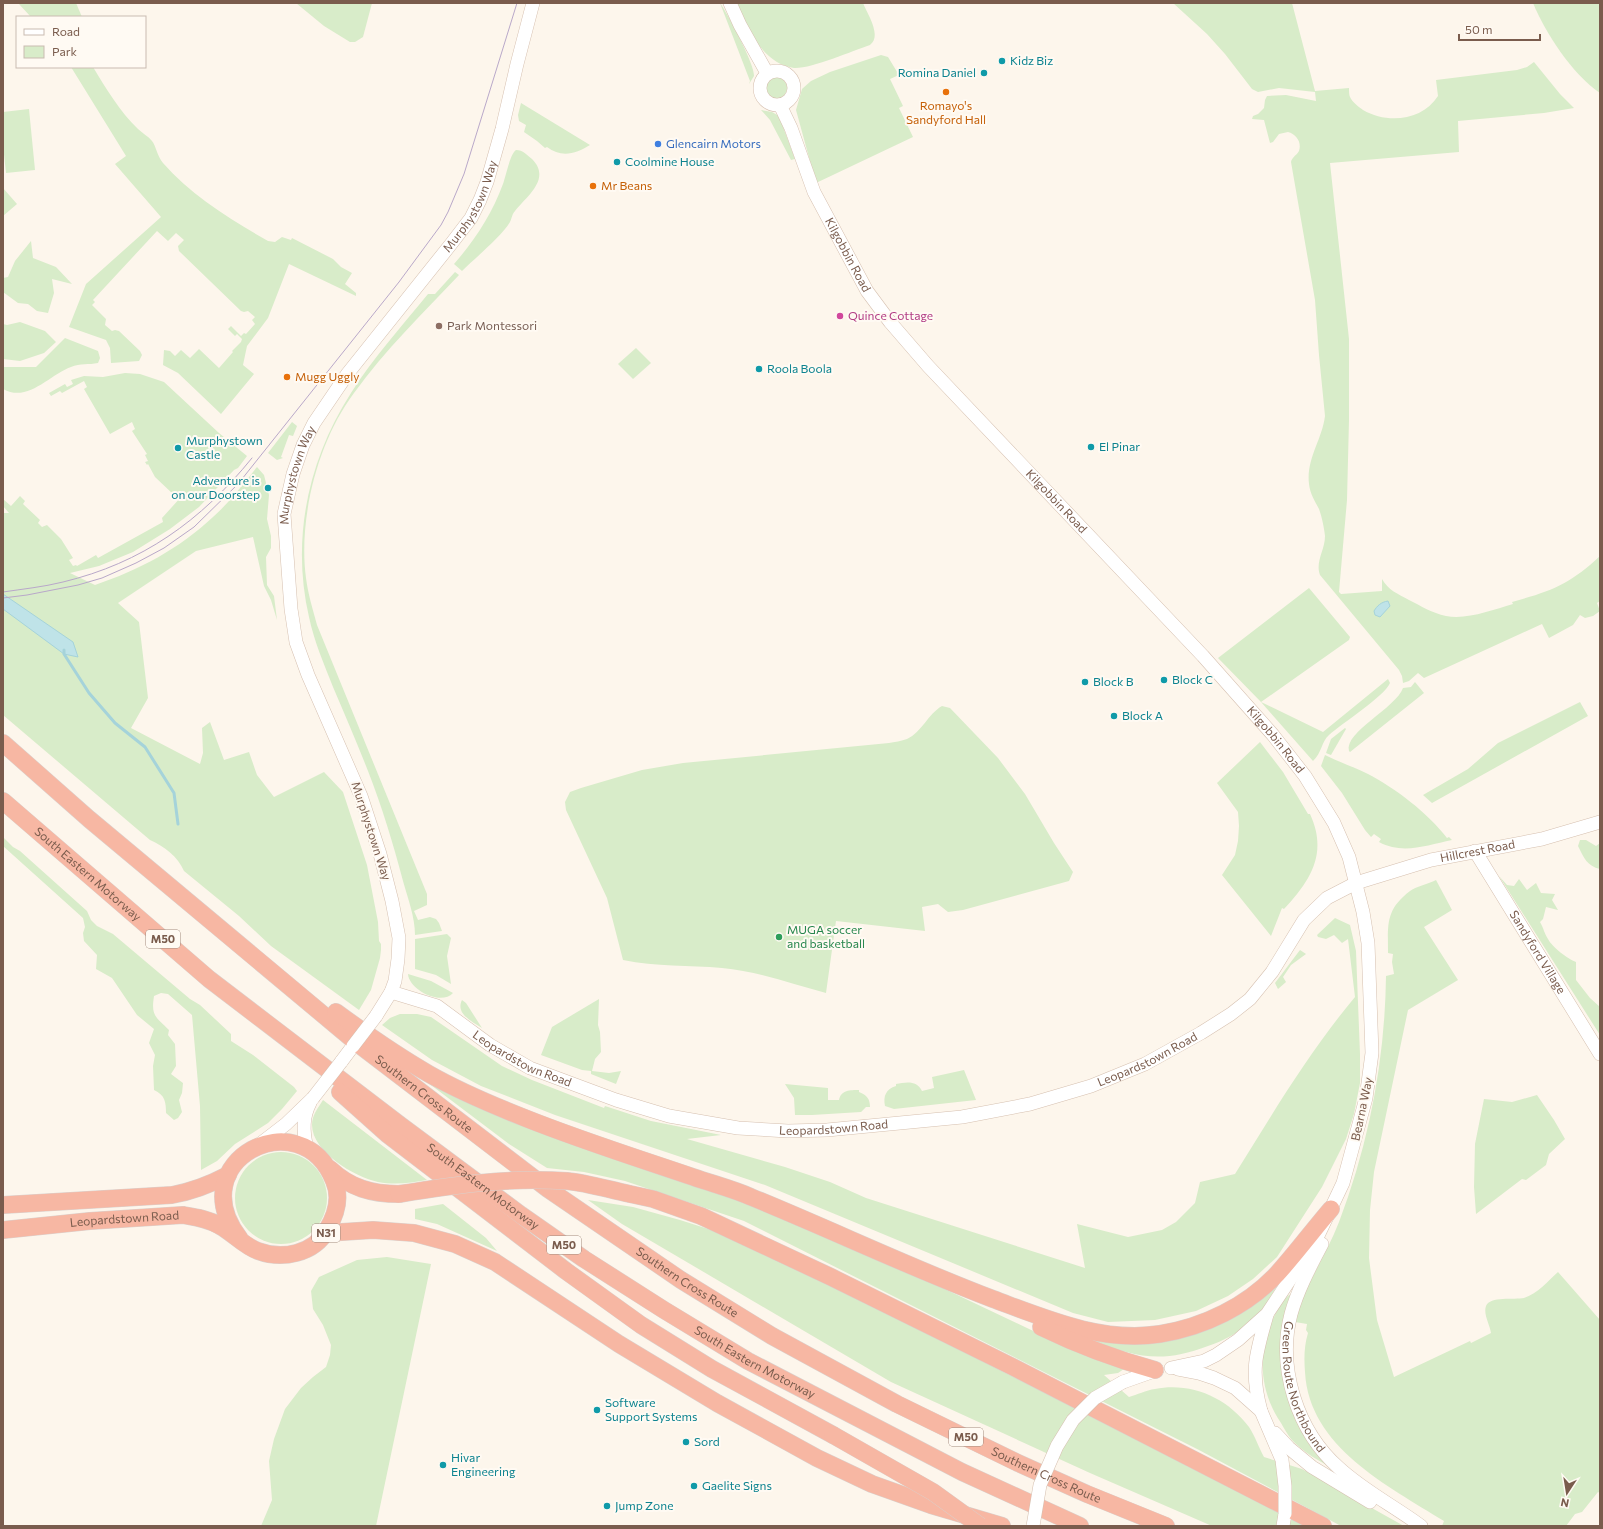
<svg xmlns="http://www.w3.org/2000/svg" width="1603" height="1529" font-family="Commissioner,sans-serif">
<rect width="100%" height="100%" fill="#fdf6ec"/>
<g fill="#d8ecc9">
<polygon points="18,3 76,3 82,17 31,17"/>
<polygon points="296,3 372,3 363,37 355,42 350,42 324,26"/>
<path d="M720 3C727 12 755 65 754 76L749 84 750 81Z"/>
<path d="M735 3H863C868 15 882 36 870 45 852 51 811 69 794 68 764 65 746 27 735 3Z"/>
<path d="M1173 3H1292L1315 91 1349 88C1349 91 1349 95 1350 97 1352 102 1359 107 1363 110 1387 124 1422 121 1438 96L1436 80 1517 70 1527 67 1534 62 1560 94 1574 108 1544 113 1458 121 1459 152 1330 163 1349 339V420L1347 500 1339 592 1341 594 1382 591V579C1388 590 1398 594 1409 600 1421 606 1432 613 1446 616 1467 620 1492 610 1513 604L1512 602C1552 591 1570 584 1600 556V601L1597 603 1600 611 1593 616 1585 618 1580 615 1573 625 1549 638 1542 624 1424 678 1418 673 1409 681 1403 683 1402 676 1399 670 1320 575C1315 562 1325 550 1325 536 1324 528 1322 517 1319 509 1315 501 1310 494 1309 484 1306 459 1322 440 1325 416L1319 355 1315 300 1291 162C1292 157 1296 156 1299 151 1302 142 1296 134 1288 132L1279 134 1273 142 1270 143 1264 120 1252 119 1253 116 1258 114 1264 108 1265 100 1267 96 1286 95 1316 101 1315 92 1279 88 1258 92 1252 89 1225 54 1207 34Z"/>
<path d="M1533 3H1600V93C1572 74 1546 34 1533 3Z"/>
<polygon points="881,55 888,57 899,75 890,79 903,106 899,108 913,137 816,183 796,110 802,89 811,81 830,72"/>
<path d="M71 67H93C105 87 121 113 138 129 142 133 148 136 152 141 156 146 157 156 163 163 191 195 231 220 268 241L275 242 282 237 291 240 292 238 333 259 341 267 352 273 345 284 356 293V296L289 264 268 318 247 346 243 365 254 374 221 414 178 373 163 365 164 350 170 351 175 356 181 350 190 358 199 349 219 368 233 352 232 351 241 342 242 339 237 334 235 336 228 329 231 326 241 336 244 333 246 334 255 324 252 320 255 317 248 311 244 312 241 311 179 251 178 246 184 240 176 233 168 241 157 231 93 300 95 302 92 305 106 319 105 325 112 331 115 330 119 331 140 351 142 355 139 361 111 363 110 348 106 340 69 327 86 284 161 217 115 164 126 156Z"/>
<circle cx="776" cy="88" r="11"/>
<path d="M521 103 590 145C576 154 561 158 547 147L545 148 537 141 524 132 526 125 519 121 518 115Z"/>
<polygon points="29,109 35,170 6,173 3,145 3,112"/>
<polygon points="761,110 772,112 779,116 795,159 791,160 770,120"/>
<path d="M516 150C523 150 527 155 532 159 552 179 526 197 515 211 512 214 512 218 510 222 501 237 475 258 462 271L454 264C475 240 492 214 503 184 506 176 510 154 516 150Z"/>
<polygon points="3,188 17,204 3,216"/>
<polygon points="31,241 33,258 56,267 72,284 52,279 54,293 48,313 37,311 28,304 18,303 3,292 3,278 8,277 15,261"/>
<path d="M455 272 459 275C423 313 385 350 354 393 318 441 298 518 306 578 308 594 313 610 317 625L427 894V905L414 911 418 920 430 917 436 919 439 923 442 931 415 935C415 917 408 899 403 881 393 843 382 807 368 771 357 743 345 715 333 687 324 664 314 641 309 617 291 539 308 460 351 393 373 358 402 326 428 294H435Z"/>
<polygon points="20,322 45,331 56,342 44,353 20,361 3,359 3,324 7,325"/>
<path d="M65 338 98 351 100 358 98 363C89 365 80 363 71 367 49 375 28 403 3 389V367H36Z"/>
<polygon points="636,348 651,363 633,379 618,364"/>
<path d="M125 373 140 374 164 382 219 433 247 456 238 468 234 470 199 507 170 529 133 552 99 566 70 573 95 585C139 570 179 549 213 517 230 502 243 484 257 467L264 475 269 495 267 519 271 536V548L266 557 267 585 274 596 277 620 271 600 264 586 253 537 196 551 118 603 139 622 148 698 131 728 200 764 203 753 202 728 210 722 224 760 249 752 257 775 274 797 324 772 343 792 367 865 378 922 379 941 381 944V950L380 958 371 990 359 1010 271 946 239 916 184 871C178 857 164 846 150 840L3 715V513H9L3 506V499L11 506 20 496 25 501 23 504 40 520 38 523 42 527 47 525 61 539 73 558 69 560 73 566 76 565 77 566 96 555 98 558 163 522 162 518 181 497 177 493 174 495 155 477 148 464 147 465 145 462 148 461 145 455 147 454 132 431 135 429 132 422 110 434 84 389 87 387 84 381 62 393 60 391 51 396 49 393 65 384 67 387 73 384 71 380 84 376 103 377Z"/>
<polygon points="292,422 297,426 293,436 289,435 281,457 283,458 277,460 268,453"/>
<path d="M1309 588 1350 637 1349 640 1261 702 1323 732 1388 679 1390 683C1385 696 1341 724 1329 735 1321 742 1322 753 1313 761L1261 702 1218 658Z"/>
<path d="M1415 682 1424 693 1350 752 1349 751C1344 732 1396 708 1403 688L1411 687Z"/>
<polygon points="1580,702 1588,716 1432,803 1423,795 1468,769 1498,743"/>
<path d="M942 706 950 708 998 758 1025 794 1054 843 1073 872 1069 881 963 910 948 912 938 904 922 907 925 931 836 921 826 993C792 984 757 971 722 968 689 965 656 967 623 960L607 898 566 810 565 802 570 792 581 788 642 770 683 763 889 743C894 742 902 741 907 739 922 732 928 714 942 706Z"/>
<polygon points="1345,728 1346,729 1331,755 1326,753 1331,739"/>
<path d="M1260 742 1283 772 1308 814H1310C1328 853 1311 880 1284 909L1282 908 1271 936 1222 875 1235 855 1238 841 1239 826 1238 812 1217 783Z"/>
<path d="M1325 755C1339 762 1354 767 1368 774 1395 788 1428 813 1447 838L1449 837 1452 840C1427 845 1403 855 1379 842L1381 839 1374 834 1371 837 1365 830 1342 793 1321 766Z"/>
<path d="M3 837 13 847 20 851 87 911 91 920 97 926 113 934 190 999 200 1005 231 1034V1041L253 1055 294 1087 297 1091 282 1109 268 1123 235 1144 217 1161 201 1170 200 1106 192 1015 168 994 161 993 154 996C151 1016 155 1016 169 1030L168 1035 175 1044 176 1066 171 1074 183 1083 182 1093 179 1100 182 1112 178 1118 174 1120 166 1113C166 1102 165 1095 154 1090L153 1066 155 1055 149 1043 154 1029 137 1015 112 978 96 969 97 955 84 941 83 933 85 927 83 918 3 846Z"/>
<path d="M1580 840H1586L1596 846 1600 843V869C1587 866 1584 858 1578 846Z"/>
<path d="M1499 876 1507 885 1514 886 1519 879 1527 890 1536 883 1541 893 1555 894 1552 900 1558 910 1546 907 1543 919 1540 922C1544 929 1544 933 1548 939 1552 947 1568 959 1576 962V980L1590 998 1600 1007V1035Z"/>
<path d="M1436 880 1452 910 1424 927 1458 980 1408 1010 1374 1172 1370 1210 1369 1258 1377 1320 1394 1377 1470 1341 1471 1343 1491 1333C1490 1325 1483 1314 1486 1306 1490 1296 1514 1300 1524 1298 1537 1294 1548 1281 1558 1272L1600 1320V1493L1598 1492 1582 1512 1575 1514 1566 1526H1442L1444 1521C1388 1486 1309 1447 1305 1372 1304 1359 1304 1346 1308 1333L1306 1330 1307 1324 1295 1322C1304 1286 1326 1256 1339 1222 1369 1143 1385 1060 1386 976L1394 974 1392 962 1393 954 1388 953C1388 925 1385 910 1410 891 1417 886 1428 884 1436 880Z"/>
<path d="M1335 918 1350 925 1356 951 1360 1054V1083L1354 1114 1346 1139 1322 1187 1277 1257 1253 1279 1228 1296 1196 1311 1155 1320 1108 1322 1073 1313 765 1185 555 1115 481 1086 432 1060 382 1025 390 1018 400 1014H417L431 1017 502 1066 532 1080 604 1108 605 1106 651 1121 721 1135 687 1139 785 1167 830 1182 866 1198 1085 1268 1077 1224 1128 1237 1162 1230 1176 1222 1195 1203 1200 1182 1235 1174C1273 1113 1309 1052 1355 997L1348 939 1342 943 1334 935 1326 939 1318 937 1317 935Z"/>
<polygon points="447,934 451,938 447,956 451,984 436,975 415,969 415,939"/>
<polygon points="1300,950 1306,954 1291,965 1283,977 1286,982 1278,989 1275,983"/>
<path d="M408 974 431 981 453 993C441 1006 409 990 408 974Z"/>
<polygon points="599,999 598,1025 600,1032 601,1052 595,1059 592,1071 609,1073 621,1071 616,1084 591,1074 591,1071 582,1070 541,1055 552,1027"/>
<path d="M462 1000 466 1003 482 1028C473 1022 455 1014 462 1000Z"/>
<path d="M964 1070 976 1100 894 1109 885 1106C883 1096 886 1089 896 1086V1084C906 1082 917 1080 922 1091L934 1088 932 1077Z"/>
<path d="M419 1076 708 1187 894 1265 1048 1338 1127 1367 1118 1373 1104 1375 1129 1397C1137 1395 1146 1390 1155 1389 1192 1382 1227 1398 1249 1427 1255 1436 1259 1448 1264 1457L1302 1469 1404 1526H1341L1199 1450 744 1221 625 1181 584 1172 547 1168 509 1144Z"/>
<path d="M785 1084 828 1088V1100H839C841 1090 850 1090 859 1090V1092C867 1095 870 1099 870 1107H866L861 1112 812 1115H795L794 1098Z"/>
<polygon points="1537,1095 1554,1120 1565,1139 1549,1154 1546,1165 1526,1180 1522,1179 1476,1214 1474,1187 1475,1144 1484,1099 1512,1102"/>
<path d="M323 1100 427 1180C411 1183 395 1185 378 1182 355 1177 312 1152 312 1125 312 1115 318 1108 323 1100Z"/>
<circle cx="281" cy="1198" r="46"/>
<polygon points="588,1200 633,1207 680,1220 743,1240 1308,1526 1212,1526 1090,1473 891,1382 622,1224"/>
<polygon points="443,1204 486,1238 497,1251 437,1224 415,1219 415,1209"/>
<polygon points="387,1257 431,1264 376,1526 261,1526 272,1500 269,1461 274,1439 285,1409 301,1388 313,1377 326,1367 330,1355 331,1345 323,1325 313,1309 311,1291 319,1277 357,1260"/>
<path d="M1282 1277C1273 1293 1264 1310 1250 1322 1239 1333 1223 1341 1208 1346 1161 1364 1136 1357 1090 1340L1089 1335 1151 1339Z"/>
<path d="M1294 1292 1285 1379 1336 1470C1320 1462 1303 1452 1291 1439 1287 1434 1284 1428 1281 1423 1260 1392 1257 1355 1272 1321 1277 1311 1284 1296 1294 1292Z"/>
</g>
<g fill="#bfe3e8" stroke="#a5d3da">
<polygon points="3,594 73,642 78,657 64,654 3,609"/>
<path d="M1388 601 1390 606 1380 617 1375 615 1374 611C1377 606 1381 602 1388 601Z"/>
</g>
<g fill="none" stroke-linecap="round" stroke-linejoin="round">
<polyline stroke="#a5d3da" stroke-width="3" points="64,650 64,654 89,693 115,723 145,747 174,793 178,824"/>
<g stroke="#d6c0b0" stroke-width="14">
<g id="secondary">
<polyline points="730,3 740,25 767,73"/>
<circle cx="777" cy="88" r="17"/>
<path id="s1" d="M780 105 791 128 814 192 867 291 890 322 928 366 1203 656 1273 735 1305 776 1334 823 1349 857 1363 912 1368 943 1372 1053 1366 1098 1343 1183 1315 1242 1267 1314 1238 1340 1216 1355 1204 1361 1171 1368"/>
<path id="s2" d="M1475 851 1600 1054"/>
<path id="s3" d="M391 992 437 1006 490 1045 530 1068 616 1100 669 1116 738 1128 788 1131 827 1130 962 1117 1030 1104 1091 1086 1145 1064 1201 1033 1231 1014 1250 999 1272 972 1304 920 1327 898 1356 883 1431 860 1542 839 1600 822"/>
<path id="s4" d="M376 1016 391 992 395 981 398 959 399 938 392 901 380 854 361 796 308 675 296 642 291 609 284 514 293 474 303 445 314 423 348 373 451 244 471 218 480 200 487 182 502 129 517 64 533 3"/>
<polyline points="341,1062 353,1046"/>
<polyline points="260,1144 286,1124 313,1098"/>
<path d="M307 1148C303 1133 302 1118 310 1103"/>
<path id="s5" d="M1322 1244C1310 1267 1298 1289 1291 1314 1277 1368 1297 1431 1339 1468 1364 1491 1394 1506 1421 1526"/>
<polyline points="1178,1369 1199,1373 1214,1378 1235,1388 1261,1411 1282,1460"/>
<polyline points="1123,1382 1157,1370"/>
<path d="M1261 1411C1250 1371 1256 1353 1267 1315"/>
<polyline points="1275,1433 1289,1448 1312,1467 1370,1502"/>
<polyline points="1283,1526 1285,1514"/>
</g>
</g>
<g stroke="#dad1cd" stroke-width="18">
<g id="highway">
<path id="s6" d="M3 743 89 819 357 1043 548 1189 681 1280 772 1336 897 1404 1018 1463 1087 1494 1166 1526"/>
<path id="s7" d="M3 801 209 979 400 1125 521 1215 584 1259 664 1310 748 1361 962 1472 1080 1526"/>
<path d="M336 1012C366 1034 396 1055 429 1074 459 1091 492 1105 525 1118 580 1140 637 1158 693 1177 713 1184 733 1189 751 1197 832 1230 911 1268 993 1299 1047 1319 1102 1343 1160 1334 1204 1327 1247 1306 1277 1274 1296 1253 1313 1230 1331 1209"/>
<polyline points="340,1092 387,1134 566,1271 641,1325 712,1369 833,1435"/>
<path d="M330 1169C350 1188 372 1194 399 1194"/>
<polyline points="630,1194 653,1199 701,1216 831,1277 1013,1367 1323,1526"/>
<path d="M3 1205 172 1195C194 1191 209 1185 228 1175"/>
<path id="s8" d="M3 1230 90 1221 183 1215C195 1217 209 1219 220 1226 233 1233 244 1246 258 1251 282 1260 314 1254 327 1230 336 1215 341 1197 334 1181 301 1098 179 1161 240 1239"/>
<polyline points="326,1233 373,1230 414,1233 455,1244 495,1262 619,1344 717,1403 817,1458 872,1484 931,1505 1002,1526"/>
<path d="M1041 1327C1078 1345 1115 1359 1155 1370"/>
</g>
</g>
<use href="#secondary" stroke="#fff" stroke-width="13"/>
<use href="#highway" stroke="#f7b7a3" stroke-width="17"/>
<g stroke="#b9a8c9" stroke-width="1">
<path d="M3 592C23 589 43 587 63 582 142 563 201 521 252 458"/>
<polyline points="3,598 27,595 78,585 102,578 136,563 164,548 194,527 238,484 399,282 441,225 448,212 464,174 517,3"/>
</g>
<g stroke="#d6c0b0" stroke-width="14" stroke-linecap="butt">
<g id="secondary-bridge">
<polyline points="353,1046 376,1016"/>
<polyline points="313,1098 341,1062"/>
<polyline points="1282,1460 1285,1486 1285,1514"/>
<polyline points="1033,1526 1040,1485 1057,1446 1073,1420 1095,1398 1123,1382"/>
</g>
</g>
<g stroke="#dad1cd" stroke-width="18" stroke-linecap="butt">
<g id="highway-bridge">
<path d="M399 1194C455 1185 510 1177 567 1181 588 1183 610 1190 630 1194"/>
<polyline points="833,1435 933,1492 980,1526"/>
</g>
</g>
<use href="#secondary-bridge" stroke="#fff" stroke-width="13"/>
<use href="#highway-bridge" stroke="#f7b7a3" stroke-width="17"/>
</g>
<g fill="#0f9aa8" stroke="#fffaf3" stroke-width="1.5">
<circle cx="1002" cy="61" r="4"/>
<circle cx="984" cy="73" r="4"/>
<circle cx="617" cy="162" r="4"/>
<circle cx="759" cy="369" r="4"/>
<circle cx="1091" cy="447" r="4"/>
<circle cx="178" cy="448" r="4"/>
<circle cx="268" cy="488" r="4"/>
<circle cx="1164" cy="680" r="4"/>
<circle cx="1085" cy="682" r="4"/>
<circle cx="1114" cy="716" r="4"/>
<circle cx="597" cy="1410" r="4"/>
<circle cx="686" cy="1442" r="4"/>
<circle cx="443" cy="1465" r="4"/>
<circle cx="694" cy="1486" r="4"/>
<circle cx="607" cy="1506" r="4"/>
</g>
<g fill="#e8710a" stroke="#fffaf3" stroke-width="1.5">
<circle cx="946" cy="92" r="4"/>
<circle cx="593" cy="186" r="4"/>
<circle cx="287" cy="377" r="4"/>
</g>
<circle fill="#3f7fe0" stroke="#fffaf3" stroke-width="1.5" cx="658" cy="144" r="4"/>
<circle fill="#d1479c" stroke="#fffaf3" stroke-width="1.5" cx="840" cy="316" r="4"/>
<circle fill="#8d6e63" stroke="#fffaf3" stroke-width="1.5" cx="439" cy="326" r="4"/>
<circle fill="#2e9e5b" stroke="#fffaf3" stroke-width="1.5" cx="779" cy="937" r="4"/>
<g text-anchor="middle" stroke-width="4" stroke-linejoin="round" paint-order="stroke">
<g fill="#fffaf3" stroke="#a28b7f" stroke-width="1">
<rect x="146" y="930" width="34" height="18" rx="3"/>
<rect x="312" y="1224" width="28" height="18" rx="3"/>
<rect x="547" y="1236" width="34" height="18" rx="3"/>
<rect x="949" y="1428" width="34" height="18" rx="3"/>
</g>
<g font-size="11" font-weight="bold" fill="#7a5c4d">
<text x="163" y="943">M50</text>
<text x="326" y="1237">N31</text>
<text x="564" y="1249">M50</text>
<text x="966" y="1441">M50</text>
</g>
<g font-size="12" fill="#0d838f" stroke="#fffaf3" text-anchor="start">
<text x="1010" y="65">Kidz Biz</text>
<text x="976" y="77" text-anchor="end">Romina Daniel</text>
<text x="625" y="166">Coolmine House</text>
<text x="767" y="373">Roola Boola</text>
<text x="186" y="445">Murphystown<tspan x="186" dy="14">Castle</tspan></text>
<text x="1099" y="451">El Pinar</text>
<text x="260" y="485" text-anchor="end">Adventure is<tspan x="260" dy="14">on our Doorstep</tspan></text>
<text x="1172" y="684">Block C</text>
<text x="1093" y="686">Block B</text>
<text x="1122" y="720">Block A</text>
<text x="605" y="1407">Software<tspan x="605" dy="14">Support Systems</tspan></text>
<text x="694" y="1446">Sord</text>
<text x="451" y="1462">Hivar<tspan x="451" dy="14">Engineering</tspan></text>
<text x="702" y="1490">Gaelite Signs</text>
<text x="615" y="1510">Jump Zone</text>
</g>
<g font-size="12" fill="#c56008" stroke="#fffaf3" text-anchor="start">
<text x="946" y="110" text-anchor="middle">Romayo's<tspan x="946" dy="14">Sandyford Hall</tspan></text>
<text x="601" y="190">Mr Beans</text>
<text x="295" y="381">Mugg Uggly</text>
</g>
<g font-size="12" fill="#366cbe" stroke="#fffaf3" text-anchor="start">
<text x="666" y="148">Glencairn Motors</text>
</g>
<g font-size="12" fill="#7a5c4d" stroke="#fffaf3">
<text dy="4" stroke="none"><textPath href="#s4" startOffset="891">Murphystown Way</textPath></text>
<text dy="4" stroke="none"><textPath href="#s1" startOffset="165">Kilgobbin Road</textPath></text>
<text dy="4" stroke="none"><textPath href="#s4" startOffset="567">Murphystown Way</textPath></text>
<text dy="4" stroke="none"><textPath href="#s1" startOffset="489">Kilgobbin Road</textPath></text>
<text dy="4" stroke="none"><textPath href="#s1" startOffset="813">Kilgobbin Road</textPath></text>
<text transform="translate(371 831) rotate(72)" y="4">Murphystown Way</text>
<text dy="4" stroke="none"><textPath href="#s3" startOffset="1203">Hillcrest Road</textPath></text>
<text dy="4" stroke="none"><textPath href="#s7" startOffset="112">South Eastern Motorway</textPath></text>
<text dy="4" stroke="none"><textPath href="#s2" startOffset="119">Sandyford Village</textPath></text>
<text dy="4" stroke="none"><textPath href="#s3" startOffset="149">Leopardstown Road</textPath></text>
<text dy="4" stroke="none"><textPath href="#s3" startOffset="797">Leopardstown Road</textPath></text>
<text dy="4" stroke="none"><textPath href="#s6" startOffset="548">Southern Cross Route</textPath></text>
<text transform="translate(1362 1109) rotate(-78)" y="4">Bearna Way</text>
<text dy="4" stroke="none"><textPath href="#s3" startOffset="473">Leopardstown Road</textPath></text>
<text dy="4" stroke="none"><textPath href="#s7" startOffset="616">South Eastern Motorway</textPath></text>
<text dy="4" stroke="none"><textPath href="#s8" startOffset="122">Leopardstown Road</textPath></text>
<text dy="4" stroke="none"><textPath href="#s6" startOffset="872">Southern Cross Route</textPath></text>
<text dy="4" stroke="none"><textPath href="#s7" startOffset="940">South Eastern Motorway</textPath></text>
<text dy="4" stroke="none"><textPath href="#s5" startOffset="153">Green Route Northbound</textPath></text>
<text dy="4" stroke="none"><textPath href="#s6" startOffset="1280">Southern Cross Route</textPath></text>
</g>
<g font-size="12" fill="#b23c85" stroke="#fffaf3" text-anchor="start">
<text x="848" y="320">Quince Cottage</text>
</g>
<g font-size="12" fill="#785e54" stroke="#fffaf3" text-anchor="start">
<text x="447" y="330">Park Montessori</text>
</g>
<g font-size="12" fill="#27864d" stroke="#fffaf3" text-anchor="start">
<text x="787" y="934">MUGA soccer<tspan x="787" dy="14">and basketball</tspan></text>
</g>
</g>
<rect width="1603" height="1529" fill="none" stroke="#7a5c4d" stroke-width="8"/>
<rect x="16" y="16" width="130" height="52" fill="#fffaf3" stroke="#cabbb1"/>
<rect x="24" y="29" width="20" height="6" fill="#ffffff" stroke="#cabbb1"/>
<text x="52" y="36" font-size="12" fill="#7a5c4d">Road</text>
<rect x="24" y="46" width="20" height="12" fill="#d8ecc9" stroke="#cabbb1"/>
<text x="52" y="56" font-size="12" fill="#7a5c4d">Park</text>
<g transform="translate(1567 1493) rotate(192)" stroke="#fffaf3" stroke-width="3" paint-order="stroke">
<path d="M0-3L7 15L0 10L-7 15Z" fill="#7a5c4d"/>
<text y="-6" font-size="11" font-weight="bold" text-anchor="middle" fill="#7a5c4d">N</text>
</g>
<path d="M1459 34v6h81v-6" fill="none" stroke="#7a5c4d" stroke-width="2"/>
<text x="1465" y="34" font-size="12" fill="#7a5c4d" stroke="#fffaf3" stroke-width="3" paint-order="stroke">50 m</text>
</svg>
